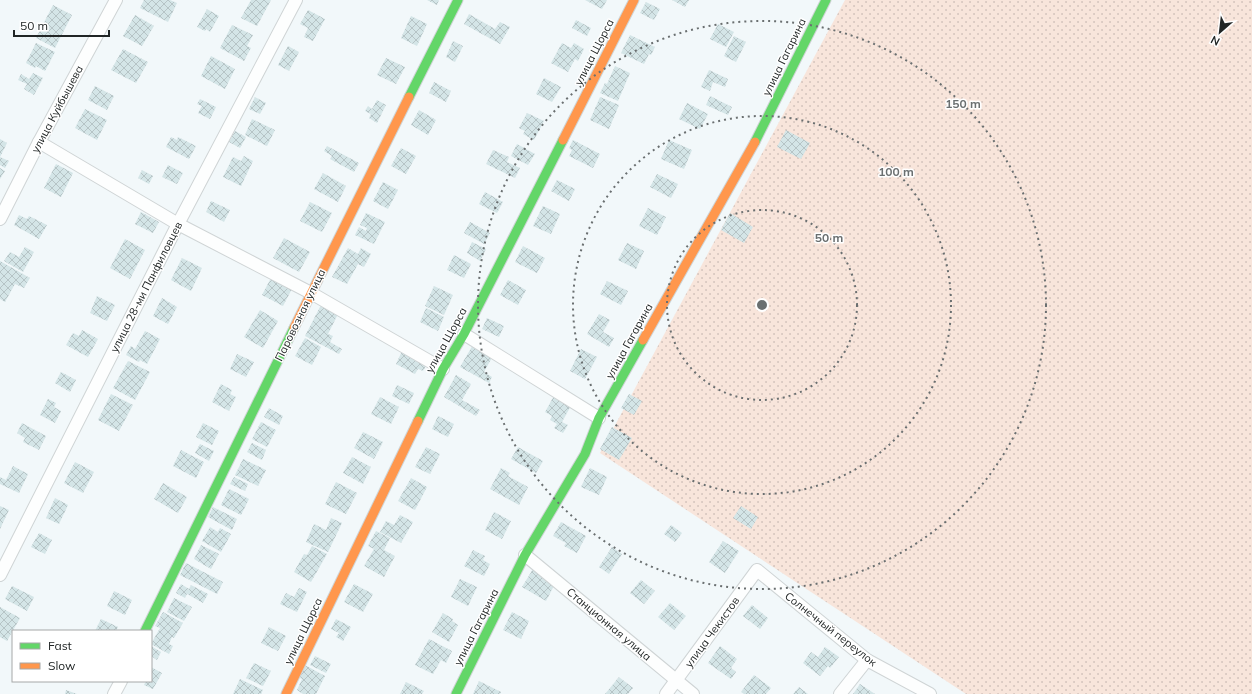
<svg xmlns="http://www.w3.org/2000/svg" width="1252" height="694" font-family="Mulish,sans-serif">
<defs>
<pattern id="garden-dots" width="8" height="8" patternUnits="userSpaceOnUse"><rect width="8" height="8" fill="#f8e5db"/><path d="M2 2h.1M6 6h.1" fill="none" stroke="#d4c4bc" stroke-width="1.8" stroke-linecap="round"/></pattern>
<pattern id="building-cross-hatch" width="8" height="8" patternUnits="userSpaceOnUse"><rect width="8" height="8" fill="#d4e5e7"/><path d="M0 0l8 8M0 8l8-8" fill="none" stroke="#b6c4c6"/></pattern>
</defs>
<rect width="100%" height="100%" fill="#f2f8fa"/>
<polygon fill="url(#garden-dots)" points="845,0 1252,0 1252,694 966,694 600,453"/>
<g fill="url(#building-cross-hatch)">
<polygon points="144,0 170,0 177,3 168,22 140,8"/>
<polygon points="251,0 271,0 257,26 241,18"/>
<polygon points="427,0 439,0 437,5"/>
<polygon points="585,0 607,0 602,9"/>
<polygon points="672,0 689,0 685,7"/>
<polygon points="646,2 660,9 654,20 640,13"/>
<polygon points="53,5 72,15 55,48 36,38"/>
<polygon points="207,9 219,16 210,32 206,29 205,31 197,27"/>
<polygon points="308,10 325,19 313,41 304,37 308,28 300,24"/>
<polygon points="469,14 495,29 500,22 510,27 500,44 464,24"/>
<polygon points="135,15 154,26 142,46 123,36"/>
<polygon points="411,16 427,24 417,46 401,38"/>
<polygon points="576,20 591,28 587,36 572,28"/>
<polygon points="718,24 734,32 726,47 710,39"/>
<polygon points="232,25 253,35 247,46 251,48 244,61 220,48"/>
<polygon points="630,35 655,47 651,55 649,54 644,64 621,53"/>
<polygon points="734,36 746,42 736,62 724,56"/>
<polygon points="453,41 463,46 455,62 446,57"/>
<polygon points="36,43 55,52 45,71 36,66 35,68 26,63"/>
<polygon points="562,43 571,48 574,43 584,49 578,61 575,59 568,72 551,63"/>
<polygon points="288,46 299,52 289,71 278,65"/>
<polygon points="123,49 148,62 136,83 111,70"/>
<polygon points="211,56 235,69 225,89 201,76"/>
<polygon points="386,58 405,67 396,84 377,75"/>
<polygon points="615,66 630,73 618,101 600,93 605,83 607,84"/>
<polygon points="709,70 728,79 725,87 713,82 710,91 701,87"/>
<polygon points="33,73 43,78 34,95 24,89 27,84 18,80 21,74 29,79"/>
<polygon points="544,78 561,87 552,102 536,94"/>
<polygon points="434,82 451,91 446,102 429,93"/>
<polygon points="95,86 114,96 107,110 88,100"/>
<polygon points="710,96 732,107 728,115 706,105"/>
<polygon points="255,97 266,103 260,114 249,109"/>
<polygon points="600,97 619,105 609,129 590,120"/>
<polygon points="200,99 216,107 210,119 198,113 202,106 197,104"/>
<polygon points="377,100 386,105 377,123 369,118 371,114 365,111 368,106 372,109"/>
<polygon points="687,103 708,114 700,129 679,119"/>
<polygon points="85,109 107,120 97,140 75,128"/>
<polygon points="419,110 436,120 428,135 411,125"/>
<polygon points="527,113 544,121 534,140 523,134 525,131 519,128"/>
<polygon points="252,119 275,130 267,146 245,135"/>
<polygon points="786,130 810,143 801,159 777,147"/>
<polygon points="235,131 246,137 240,148 229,142"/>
<polygon points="171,137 177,140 178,137 196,146 189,159 166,147"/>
<polygon points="0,139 7,143 0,157 9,161 5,168 0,165"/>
<polygon points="573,140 600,154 593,168 569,156 572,150 569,148"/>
<polygon points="669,140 692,150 684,169 661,159"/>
<polygon points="517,144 535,154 528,165 511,156"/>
<polygon points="327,146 359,163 354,172 330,159 332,156 324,151"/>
<polygon points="401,148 416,156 406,174 391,166"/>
<polygon points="493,150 509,157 507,162 520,168 515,178 486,164"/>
<polygon points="244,156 253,161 241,186 223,177 233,157 241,161"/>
<polygon points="56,164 73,173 61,197 44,188"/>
<polygon points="168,165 183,173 177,184 162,177"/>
<polygon points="0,168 5,171 0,179"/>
<polygon points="142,170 153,176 149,184 138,178"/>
<polygon points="323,173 346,186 338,202 314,189"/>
<polygon points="657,174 678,184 671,198 650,187"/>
<polygon points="557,180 575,189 569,201 551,191"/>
<polygon points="383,182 398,190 388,209 373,201"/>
<polygon points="485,192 503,202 497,213 479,204"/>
<polygon points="211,201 230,210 224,222 206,212"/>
<polygon points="310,202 332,213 322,232 300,221"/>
<polygon points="543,206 560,214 551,234 533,226"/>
<polygon points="648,208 666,217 657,235 639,226"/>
<polygon points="141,212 159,222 153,233 135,224"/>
<polygon points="366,213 385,222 374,244 355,235 359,227 366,231 367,228 360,225"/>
<polygon points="730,213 753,227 744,243 721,230"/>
<polygon points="19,215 27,219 29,216 47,225 39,239 14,225"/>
<polygon points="470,222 490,233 484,244 464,233"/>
<polygon points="284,238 310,252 299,272 273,258"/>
<polygon points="125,239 145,250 130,279 110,268"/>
<polygon points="472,242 486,249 480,261 467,253"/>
<polygon points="627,243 644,251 636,269 618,260"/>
<polygon points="523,246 545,258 537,273 515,262"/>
<polygon points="25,247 34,252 23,272 4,261 10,252 19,257"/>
<polygon points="348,248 358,254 361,248 371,254 364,267 358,264 347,284 332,277"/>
<polygon points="454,255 471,264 464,278 447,270"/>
<polygon points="182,258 202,268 191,291 171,280"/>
<polygon points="0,261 30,278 24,288 15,284 5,302 0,299"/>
<polygon points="272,276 293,287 283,306 262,295"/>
<polygon points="508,280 526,290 518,305 500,295"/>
<polygon points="607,281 628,291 621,305 600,294"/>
<polygon points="434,286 453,295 444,315 425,306"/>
<polygon points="97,296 115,305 107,321 90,313"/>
<polygon points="162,298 177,307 168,324 153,316"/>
<polygon points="322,303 339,312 328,334 333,336 330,342 342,349 339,354 305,336"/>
<polygon points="426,308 444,317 438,331 420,322"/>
<polygon points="260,310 278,321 263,348 244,337"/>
<polygon points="599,314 610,320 603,332 614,338 609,347 587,334"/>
<polygon points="487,318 504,326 499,337 482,329"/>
<polygon points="82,330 98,339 88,357 66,345 73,333 79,336"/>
<polygon points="145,331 160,339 147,364 140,360 139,362 126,355 131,346 135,349"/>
<polygon points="305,338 321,347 312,365 295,356"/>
<polygon points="474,343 494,354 484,372 492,377 489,383 460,367"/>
<polygon points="581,349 597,357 585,379 570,371"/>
<polygon points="402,351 427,364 423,371 418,369 415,374 396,364"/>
<polygon points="237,354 254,362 246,377 230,369"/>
<polygon points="128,361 150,372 135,400 113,388"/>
<polygon points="61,372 76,380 70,392 55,383"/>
<polygon points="456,375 471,384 462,400 480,410 476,416 444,397"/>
<polygon points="221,384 232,390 230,394 236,397 229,411 212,402"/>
<polygon points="397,385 414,393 409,404 392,396"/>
<polygon points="111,394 133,405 119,431 98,420"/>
<polygon points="555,394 572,404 562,422 568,425 563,433 554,428 557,424 550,420 552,416 545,412"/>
<polygon points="629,394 642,401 634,415 621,408"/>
<polygon points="380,397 399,407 391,424 371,414"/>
<polygon points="48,399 56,403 54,407 61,411 55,423 40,415"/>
<polygon points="269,408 283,416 279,425 264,417"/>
<polygon points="438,416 454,424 448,437 432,429"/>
<polygon points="261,422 276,430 267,447 252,439"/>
<polygon points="22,423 46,436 39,450 23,442 25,438 17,433"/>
<polygon points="203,423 219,431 212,445 196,437"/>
<polygon points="612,427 632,438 619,460 600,449"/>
<polygon points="363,432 383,442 374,459 354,448"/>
<polygon points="252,443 266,450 262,460 247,452"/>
<polygon points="200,444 214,451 209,461 195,453"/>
<polygon points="426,447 440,454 430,474 415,467"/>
<polygon points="518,447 543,461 536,473 511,459"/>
<polygon points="181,450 204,462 196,478 173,466"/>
<polygon points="352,457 371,467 363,484 343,473"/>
<polygon points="243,459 266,470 258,486 235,475"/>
<polygon points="75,462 94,472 83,493 64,483"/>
<polygon points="13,466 28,474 19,493 0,484 0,477 6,480"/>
<polygon points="501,468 510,473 508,476 528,487 519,505 490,489"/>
<polygon points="590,468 607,477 599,495 581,487"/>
<polygon points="234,477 248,484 245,491 230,484"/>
<polygon points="411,478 427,487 415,510 398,501"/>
<polygon points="336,482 357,493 346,514 325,504"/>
<polygon points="163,483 187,497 178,513 154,499"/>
<polygon points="229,489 249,499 241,515 221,505"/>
<polygon points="55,498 68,505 59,524 46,518"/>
<polygon points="0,506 9,510 0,529"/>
<polygon points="741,506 758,517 751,529 733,518"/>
<polygon points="213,507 237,519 232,530 208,517"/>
<polygon points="494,512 511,521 502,539 485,530"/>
<polygon points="400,515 413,522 401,543 380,532 386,521 394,525"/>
<polygon points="331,518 342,523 328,552 306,542 314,524 326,530"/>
<polygon points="561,522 586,536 577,553 564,546 566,543 553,536"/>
<polygon points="671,525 682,533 675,542 664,534"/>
<polygon points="210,527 218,532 220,528 231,534 221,552 202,541"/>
<polygon points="376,531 390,538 384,550 395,556 384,577 364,566 374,549 368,546"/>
<polygon points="39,533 52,540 45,554 31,547"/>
<polygon points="723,541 739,551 725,573 709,562"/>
<polygon points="201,545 219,554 211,569 194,559"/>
<polygon points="312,546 327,554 311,582 294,572 304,554 307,555"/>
<polygon points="612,547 622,554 609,574 599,567"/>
<polygon points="473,550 485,556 483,560 490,564 484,576 464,566"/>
<polygon points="186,563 223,582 217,594 180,575"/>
<polygon points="533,569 556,582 546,601 522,587"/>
<polygon points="460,579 477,587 468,606 451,597"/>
<polygon points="641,580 655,591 644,604 630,593"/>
<polygon points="181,584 189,589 191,585 208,594 203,603 187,594 185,598 176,593"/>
<polygon points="354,584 373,594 363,612 344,602"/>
<polygon points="12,586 34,597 27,611 5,599"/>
<polygon points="299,588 307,592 297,612 280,604 286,593 294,597"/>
<polygon points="114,591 132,600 125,615 107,606"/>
<polygon points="174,598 192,607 184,621 167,612"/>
<polygon points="670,603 686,616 674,630 658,617"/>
<polygon points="752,605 768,618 760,629 743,616"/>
<polygon points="0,607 20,618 7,641 0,637"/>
<polygon points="163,612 183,623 174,638 172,637 169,644 173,646 169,654 151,644 160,628 155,626"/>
<polygon points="512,612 529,621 521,639 503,630"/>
<polygon points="443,613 453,619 452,621 458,625 449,642 432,632"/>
<polygon points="101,619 118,627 116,631 95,631"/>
<polygon points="336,619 351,627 343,641 336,637 339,633 331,629"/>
<polygon points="269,627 286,636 278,651 261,643"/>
<polygon points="429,639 452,651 446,663 441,660 433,674 415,665"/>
<polygon points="151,646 161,652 157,660 151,656"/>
<polygon points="720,646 737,659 731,668 736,672 731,679 708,663"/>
<polygon points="825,647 839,657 830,668 828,666 820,676 803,663 811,652 818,657"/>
<polygon points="315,656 331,664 326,673 310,665"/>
<polygon points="254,663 271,671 263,686 246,678"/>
<polygon points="303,664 325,676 316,694 303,694 297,690 302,679 297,677"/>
<polygon points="151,667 162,673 153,689 144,685 146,681 151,681"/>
<polygon points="754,675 771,688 766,694 744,694 741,692"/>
<polygon points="619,677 633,688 628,694 605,694"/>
<polygon points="240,679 263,690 261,694 233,694"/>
<polygon points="479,681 501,692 500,694 473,694"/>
<polygon points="406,682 424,691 422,694 400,694"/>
<polygon points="860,684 875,694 853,694"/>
<polygon points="799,687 808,694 793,694"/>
<polygon points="66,690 77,694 65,694"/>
</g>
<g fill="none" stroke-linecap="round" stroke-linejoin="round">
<g stroke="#cfd4d5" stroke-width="14">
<g id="street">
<polyline points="39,142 178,224 311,293 443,369"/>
<polyline points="0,219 39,142 116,0"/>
<polyline points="464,334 599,418"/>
<polyline points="525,555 693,694"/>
<polyline points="0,575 178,224 296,0"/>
<polyline points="114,694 121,681"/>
<polyline points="666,694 757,570 867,660 930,694"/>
<polyline points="840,694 867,660"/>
</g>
</g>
<g stroke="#cfd4d5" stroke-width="11">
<g id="fast">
<polyline points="409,97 458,0"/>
<polyline points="755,142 826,0"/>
<polyline points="418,421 443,369 464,334 563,140"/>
<polyline points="145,631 294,328"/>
<polyline points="456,694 525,555 585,454 599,418 643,340"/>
</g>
</g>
<g stroke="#cfd4d5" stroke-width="11">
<g id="slow">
<polyline points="563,140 634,0"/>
<polyline points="294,328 409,97"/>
<polyline points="643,340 755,142"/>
<polyline points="286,694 418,421"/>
</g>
</g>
<use href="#street" stroke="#fdfefe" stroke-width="12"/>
<use href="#fast" stroke="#63d668" stroke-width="9"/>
<use href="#slow" stroke="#ff974d" stroke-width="9"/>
</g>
<g fill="none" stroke="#6a6f70" stroke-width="2" stroke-dasharray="2 4">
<circle cx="762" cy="305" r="95"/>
<circle cx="762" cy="305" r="189"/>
<circle cx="762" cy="305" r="284"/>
</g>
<g text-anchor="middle" stroke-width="3" stroke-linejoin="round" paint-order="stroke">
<g font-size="11" fill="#202525" stroke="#fff">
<text transform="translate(594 52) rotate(-63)" y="4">улица Щорса</text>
<text transform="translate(784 57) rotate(-64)" y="4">улица Гагарина</text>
<text transform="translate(57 109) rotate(-62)" y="4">улица Куйбышева</text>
<text transform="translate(146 287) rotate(-63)" y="4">улица 28-ми Панфиловцев</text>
<text transform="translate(300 315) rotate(-64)" y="4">Паровозная улица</text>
<text transform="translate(446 340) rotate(-61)" y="4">улица Щорса</text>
<text transform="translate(629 341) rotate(-61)" y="4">улица Гагарина</text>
<text transform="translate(609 624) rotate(40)" y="4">Станционная улица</text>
<text transform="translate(476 627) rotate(-63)" y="4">улица Гагарина</text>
<text transform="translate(831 629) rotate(38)" y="4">Солнечный переулок</text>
<text transform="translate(303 631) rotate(-64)" y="4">улица Щорса</text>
<text transform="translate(712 632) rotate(-54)" y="4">улица Чекистов</text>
</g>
</g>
<circle cx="762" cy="305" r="6" fill="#6a6f70" stroke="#fff" stroke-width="2"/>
<g font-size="12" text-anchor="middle" font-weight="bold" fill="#6a6f70" stroke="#fff" stroke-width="3" stroke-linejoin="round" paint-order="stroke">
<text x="963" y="108">150 m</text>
<text x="896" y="176">100 m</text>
<text x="829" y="242">50 m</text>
</g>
<rect x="12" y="630" width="140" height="52" fill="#ffffff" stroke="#a6a8a8"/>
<rect x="20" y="643" width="20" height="6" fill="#63d668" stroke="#a6a8a8"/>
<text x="48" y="650" font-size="12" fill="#202525">Fast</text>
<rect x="20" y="663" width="20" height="6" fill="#ff974d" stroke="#a6a8a8"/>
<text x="48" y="670" font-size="12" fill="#202525">Slow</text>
<g transform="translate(1220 32) rotate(208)" stroke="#ffffff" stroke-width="3" paint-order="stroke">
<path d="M0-3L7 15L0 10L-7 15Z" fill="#202525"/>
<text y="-6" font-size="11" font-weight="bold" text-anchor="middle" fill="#202525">N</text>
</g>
<path d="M14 30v6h95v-6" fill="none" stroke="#202525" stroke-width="2"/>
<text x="20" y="30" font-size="12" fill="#202525" stroke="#ffffff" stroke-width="3" paint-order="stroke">50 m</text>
</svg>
